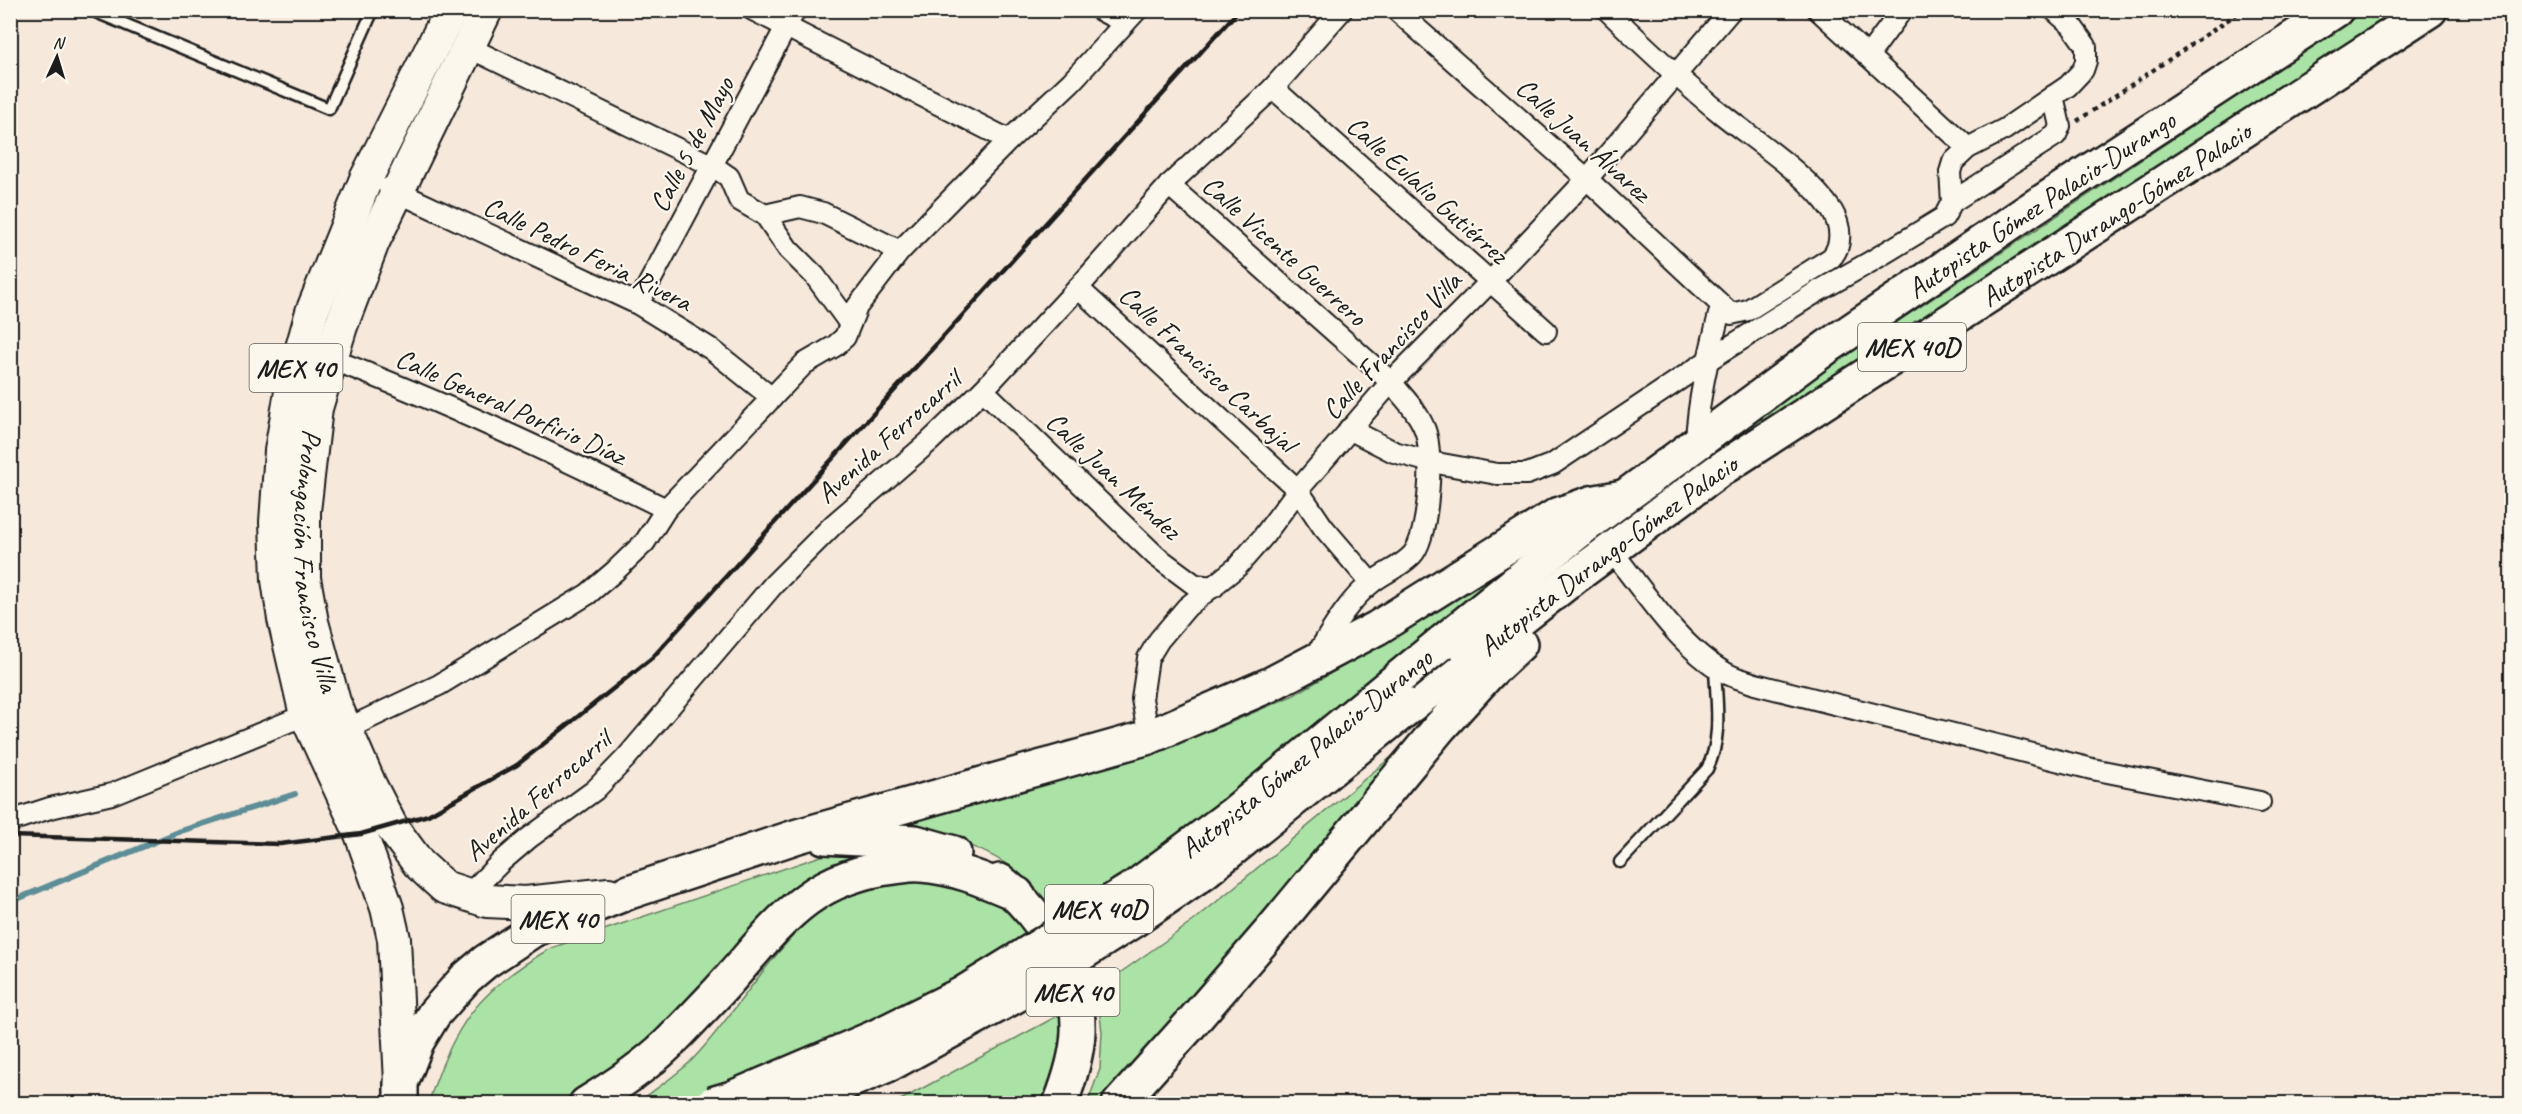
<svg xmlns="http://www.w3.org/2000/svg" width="2522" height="1114" font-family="Caveat,sans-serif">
<rect width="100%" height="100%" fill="#f6e8db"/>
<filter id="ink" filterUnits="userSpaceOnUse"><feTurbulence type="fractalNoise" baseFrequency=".0167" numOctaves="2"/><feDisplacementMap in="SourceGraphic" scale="12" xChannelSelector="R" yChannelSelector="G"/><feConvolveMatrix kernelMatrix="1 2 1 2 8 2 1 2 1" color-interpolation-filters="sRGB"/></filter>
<g filter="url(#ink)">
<g fill="#abe3a6" stroke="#648061" stroke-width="1.5">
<polygon points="2365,11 2403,11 1535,590 1697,455"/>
<path d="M1554 542 1303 746 1060 922C1048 908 1037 892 1024 879 989 843 934 836 888 824L1091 772 1218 728 1294 695Z"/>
<polygon points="1448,710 1110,1103 1087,1104 1100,1069 1102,1032 1097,989 1192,922"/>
<path d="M858 851 879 856 667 1037 577 1103 428 1104C454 1025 478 990 551 948L821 856Z"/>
<path d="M912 881C947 885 985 892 1013 915 1021 922 1028 932 1035 939L797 1066 695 1103 636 1104C654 1090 674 1077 690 1062 738 1014 785 924 845 895 867 886 889 883 912 881Z"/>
<polygon points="1063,1013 1065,1030 1049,1103 893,1104"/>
</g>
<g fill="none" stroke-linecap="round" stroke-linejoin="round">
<polyline stroke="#5d8d96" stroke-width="6" points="10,902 181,831 295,794"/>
<g stroke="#1c1c1c" stroke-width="15">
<g id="lane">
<polyline points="91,10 329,109 373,10"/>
<path d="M1620 862 1707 769C1723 738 1716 701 1715 667"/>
</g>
</g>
<g stroke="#1c1c1c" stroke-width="24">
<g id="street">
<polyline points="753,10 1009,140"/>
<polyline points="1100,10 1125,23"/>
<path d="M1396 10 1587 179 1731 314 1748 310 1831 258C1843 245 1841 226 1832 211 1809 176 1757 142 1723 115 1682 82 1645 47 1607 10"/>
<polyline points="1818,10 1968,148"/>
<polyline points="468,47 713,166 729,177 739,200 765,215 800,207 823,213 900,251"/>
<polyline points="1868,56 1902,10"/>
<polyline points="1273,88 1546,331"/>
<path d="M1169 185 1391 382C1403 397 1418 411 1425 430 1434 453 1429 537 1412 555 1401 567 1383 573 1370 584 1347 602 1331 632 1315 657"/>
<polyline points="389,188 638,304 711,349 772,398"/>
<polyline points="1952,202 2056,135 2060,126 2053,96"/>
<polyline points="765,215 788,249 815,276 850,324"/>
<polyline points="1078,288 1298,490 1323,527 1371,583"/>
<polyline points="638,304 795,10"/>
<path d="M331 359C446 403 556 455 666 509"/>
<polyline points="983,390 1156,556 1195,585 1214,587"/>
<polyline points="1349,429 1394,452 1431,462 1497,474 1527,474 1553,464 1707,361 1815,293 1870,262 1944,217 1952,202 1950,172 1953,162 1968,148 2005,129 2068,86 2083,70 2086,61 2086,46 2071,25 2054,10"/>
<path d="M1696 442C1698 396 1710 351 1721 306"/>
<path d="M1611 550C1643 590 1679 647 1724 672 1733 678 1745 680 1755 684L2092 769 2260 802"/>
<polyline points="336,734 439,685 588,594 615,571 645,542 666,509 804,364 835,346 845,337 857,307 900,251 1009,140 1071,82 1137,10"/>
<polyline points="1149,737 1142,699 1148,658 1159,640 1187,607 1237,567 1263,537 1298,490 1391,382 1490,282 1587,179 1731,10"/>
<polyline points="10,821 50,808 112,794 315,711"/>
<polyline points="467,896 502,861 529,838 595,790 626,758 774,584 834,524 929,442 983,390 1078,288 1169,185 1273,88 1342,10"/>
</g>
</g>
<g stroke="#1c1c1c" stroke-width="36">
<g id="primary">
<path id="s1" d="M486 10 373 242 341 326 316 408 304 511V578L312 622 334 702 370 785 391 826 419 864 444 887 487 901 526 903 609 894"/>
<polyline points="401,1083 394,939 387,908 361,834 306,715 284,619 278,580 276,522 281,451 293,380 312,312 366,179 451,10"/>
</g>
</g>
<g stroke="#1c1c1c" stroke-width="38">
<g id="highway">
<path id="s2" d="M1441 643 1585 526 1827 347 2031 209 2336 10"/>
<path id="s3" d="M1410 706 1573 578 1718 471 2430 10"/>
<polyline points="824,837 915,842 954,853"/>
<path d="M1000 881C1043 915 1080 976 1078 1032 1077 1057 1069 1081 1060 1104"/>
<polyline points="401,1104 401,1083 417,1042 434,1014 466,978 485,962 533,930 629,892 798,836 1149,737 1269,685 1377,628 1557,515 1591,503 1623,497"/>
<path d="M586 1104C614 1087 643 1068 667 1045 684 1028 701 1010 718 992 774 931 803 877 894 867 903 866 912 864 921 865 955 867 986 881 1017 894"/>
<polyline points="1119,1104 1189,1026 1271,931 1440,727 1489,673 1520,644"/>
</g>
</g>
<polyline stroke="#1c1c1c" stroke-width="4" stroke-dasharray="4.5 4.5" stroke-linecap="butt" points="2077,121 2243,10"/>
<use href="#lane" stroke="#fbf7ec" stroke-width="10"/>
<use href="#street" stroke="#fbf7ec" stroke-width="20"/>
<use href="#primary" stroke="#fbf7ec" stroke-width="32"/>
<use href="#highway" stroke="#fbf7ec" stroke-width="33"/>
<polyline stroke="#1c1c1c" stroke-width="4.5" points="10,836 280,844 361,834 428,815 517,765 653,657 1239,10"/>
<g stroke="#1c1c1c" stroke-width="38" stroke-linecap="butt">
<g id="highway-bridge">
<path id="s4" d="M712 1104 732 1098 873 1038 962 994 1135 887 1233 814 1441 643"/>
<polyline points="795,1104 890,1064 1015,996 1134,920 1204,872 1410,706"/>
</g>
</g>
<use href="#highway-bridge" stroke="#fbf7ec" stroke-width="33"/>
</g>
</g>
<g text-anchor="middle" stroke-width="4.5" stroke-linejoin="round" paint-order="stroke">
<g fill="#fbf7ec" stroke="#5f5e5a" stroke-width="1.5">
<rect x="1858" y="323" width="108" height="48" rx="4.5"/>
<rect x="249.5" y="344" width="93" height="48" rx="4.5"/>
<rect x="1045" y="885" width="108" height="48" rx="4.5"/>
<rect x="511.5" y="895" width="93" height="48" rx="4.5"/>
<rect x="1026.5" y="968" width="93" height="48" rx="4.5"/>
</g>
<g font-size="27" font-weight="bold" fill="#1c1c1c">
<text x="1912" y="356">MEX 40D</text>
<text x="296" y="377">MEX 40</text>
<text x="1099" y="918">MEX 40D</text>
<text x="558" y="928">MEX 40</text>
<text x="1073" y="1001">MEX 40</text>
</g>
<g font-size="28" fill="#1c1c1c" stroke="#fbf7ec">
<text transform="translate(1584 139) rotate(42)" y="10">Calle Juan Álvarez</text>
<text transform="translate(691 144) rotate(-62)" y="10">Calle 5 de Mayo</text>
<text transform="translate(1428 189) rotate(42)" y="10">Calle Eulalio Gutiérrez</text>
<text dy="10" stroke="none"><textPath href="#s2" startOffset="744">Autopista Gómez Palacio-Durango</textPath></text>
<text dy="10" stroke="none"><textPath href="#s3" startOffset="861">Autopista Durango-Gómez Palacio</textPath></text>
<text transform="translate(1285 250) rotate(42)" y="10">Calle Vicente Guerrero</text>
<text transform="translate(588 253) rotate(26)" y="10">Calle Pedro Feria Rivera</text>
<text transform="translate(1391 345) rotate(-47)" y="10">Calle Francisco Villa</text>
<text transform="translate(1208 368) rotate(43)" y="10">Calle Francisco Carbajal</text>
<text transform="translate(511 406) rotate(24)" y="10">Calle General Porfirio Díaz</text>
<text transform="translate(888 436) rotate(-42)" y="10">Avenida Ferrocarril</text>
<text transform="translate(1114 475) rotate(43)" y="10">Calle Juan Méndez</text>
<text dy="10" stroke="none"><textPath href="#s3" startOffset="249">Autopista Durango-Gómez Palacio</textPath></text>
<text dy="10" stroke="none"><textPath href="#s1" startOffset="588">Prolongación Francisco Villa</textPath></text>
<text dy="10" stroke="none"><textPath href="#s4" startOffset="694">Autopista Gómez Palacio-Durango</textPath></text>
<text transform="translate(537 795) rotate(-41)" y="10">Avenida Ferrocarril</text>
</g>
</g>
<rect width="2522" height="1114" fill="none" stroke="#fbf7ec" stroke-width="36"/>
<rect x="18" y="18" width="2486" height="1078" fill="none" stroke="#1c1c1c" stroke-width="2" filter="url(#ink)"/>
<g transform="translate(57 57) rotate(4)" stroke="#fbf7ec" stroke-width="4.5" paint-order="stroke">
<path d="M0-4.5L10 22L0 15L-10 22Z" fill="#1c1c1c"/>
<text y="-9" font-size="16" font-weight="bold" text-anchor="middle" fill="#1c1c1c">N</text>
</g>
</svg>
